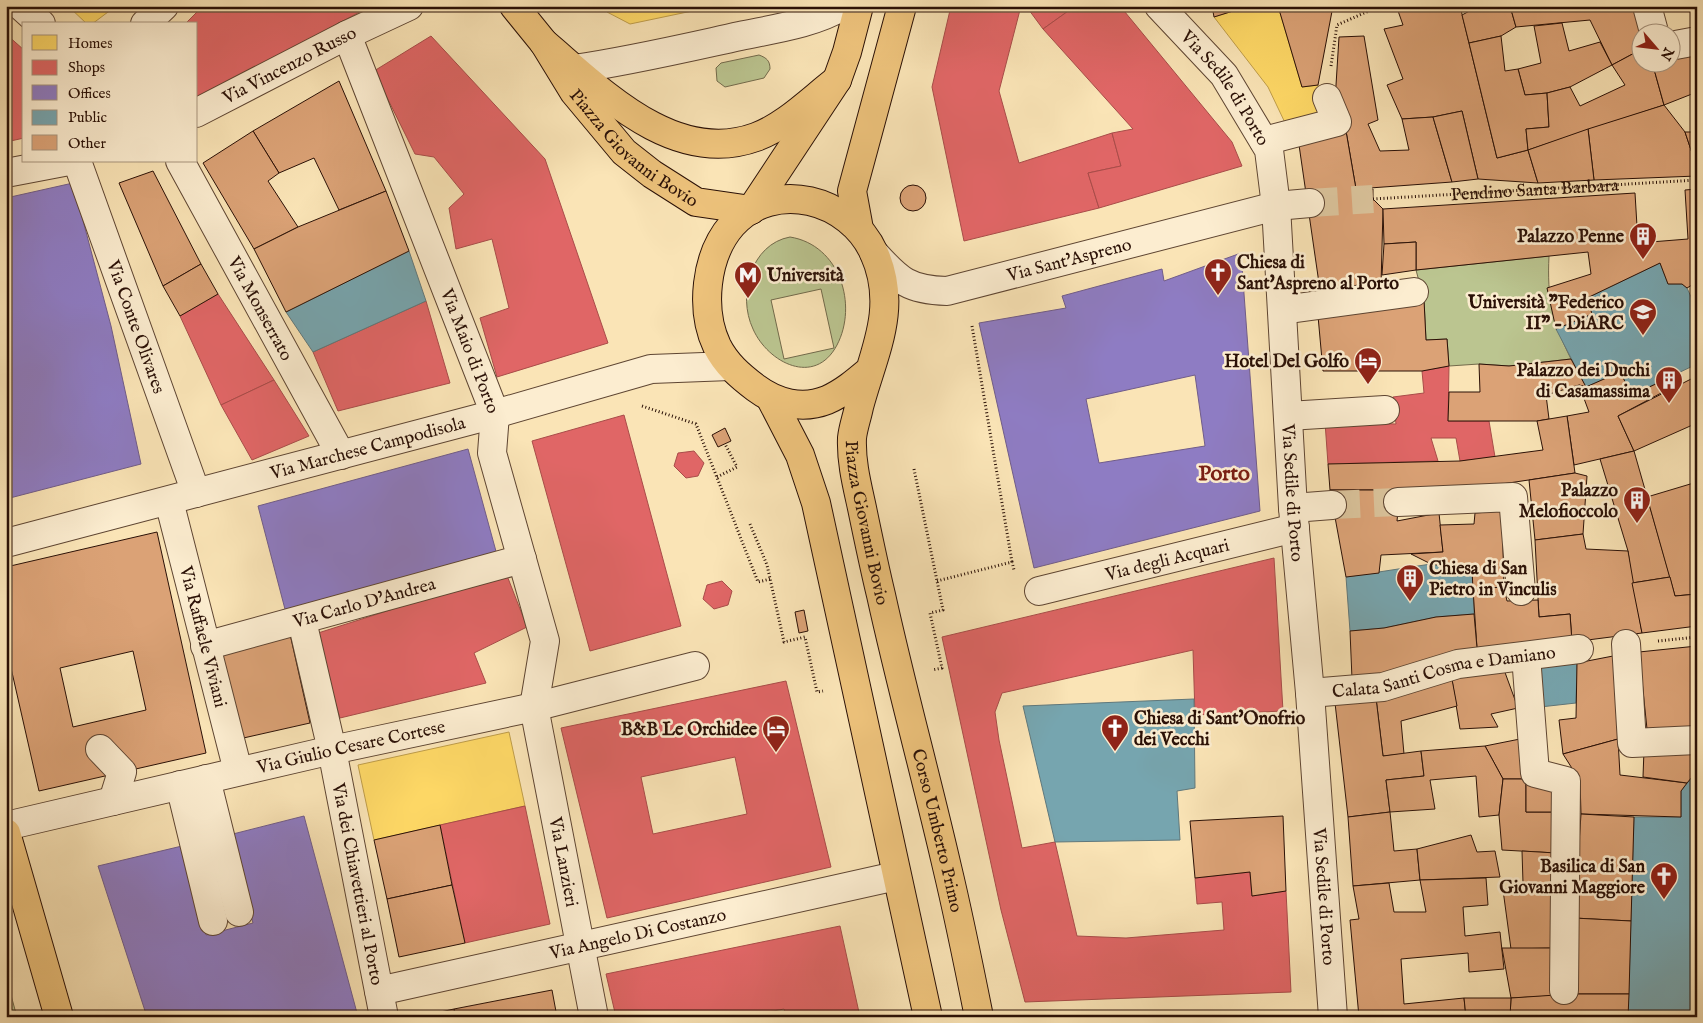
<svg xmlns="http://www.w3.org/2000/svg" width="1703" height="1023" font-family="'IM FELL English',serif">
<rect width="100%" height="100%" fill="#fae4b6"/>
<filter id="stains"><feTurbulence type="fractalNoise" baseFrequency=".004" numOctaves="4"/><feColorMatrix values="0 0 0 0 .2 0 0 0 0 .09 0 0 0 0 .02 0 0 0 .5 -.17"/></filter>
<radialGradient id="worn" r=".72"><stop offset=".6" stop-color="#630" stop-opacity="0"/><stop offset="1" stop-color="#630" stop-opacity=".3"/></radialGradient>
<g fill="#bbc590" stroke="#726a4b" fill-rule="evenodd">
<path d="M759 55C767 58 770 61 770 69L764 78 725 87 717 81 716 68 721 63Z"/>
<path d="M790 237C840 245 858 305 837 345 815 387 768 363 753 329 737 295 751 244 790 237ZM821 289 834 348 784 359 771 300Z"/>
<path d="M1549 256C1547 298 1552 321 1571 359L1509 366 1479 364 1449 366 1447 339 1426 340 1424 300 1416 270Z"/>
<polygon points="6,977 17,1017 6,1017"/>
</g>
<g fill="#ffd966" stroke="#bf9d49">
<polygon points="68,6 116,6 92,24 87,24"/>
<polygon points="602,6 716,6 630,24 607,12"/>
<polygon points="1249,6 1278,6 1302,87 1318,85 1327,115 1288,129 1268,87 1214,17"/>
<polygon points="509,732 525,806 374,840 358,765"/>
</g>
<g fill="#e06666" stroke="#a94c49" fill-rule="evenodd">
<polygon points="203,6 371,6 196,99 196,24 185,24"/>
<polygon points="951,6 1021,6 999,91 1019,163 1112,133 1121,166 1088,173 1099,208 964,241 932,87"/>
<polygon points="1026,6 1067,6 1071,9 1043,29"/>
<polygon points="1067,6 1120,6 1232,142 1242,166 1099,208 1088,173 1121,166 1112,133 1133,129 1043,29 1071,9"/>
<polygon points="6,34 24,50 24,138 6,142"/>
<polygon points="431,36 545,159 608,343 497,377 480,318 509,308 492,239 456,249 449,208 464,194 434,157 415,154 374,71"/>
<polygon points="218,294 274,380 221,405 180,316"/>
<polygon points="426,301 450,383 338,411 313,352"/>
<polygon points="1449,366 1448,421 1489,421 1495,457 1460,461 1456,438 1431,438 1438,461 1328,464 1325,422 1396,424 1393,397 1424,393 1422,371"/>
<polygon points="274,380 309,436 252,460 221,405"/>
<polygon points="624,415 681,626 590,651 532,441"/>
<polygon points="694,451 704,463 698,476 686,478 674,466 678,453"/>
<polygon points="1274,558 1283,711 1195,715 1193,650 1002,693 995,712 999,740 1022,848 1055,842 1077,936 1126,938 1224,930 1222,902 1197,904 1195,878 1250,872 1252,896 1286,891 1291,992 1025,1002 1001,910 942,637"/>
<polygon points="506,573 527,627 474,653 486,683 340,718 315,634"/>
<polygon points="722,581 732,591 728,605 714,609 703,599 707,585"/>
<path d="M786 681 831 867 607 918 561 728ZM735 757 747 814 653 834 641 777Z"/>
<polygon points="525,806 550,924 465,943 440,825"/>
<polygon points="840,926 860,1017 786,1017 784,1009 741,1017 616,1017 606,974"/>
</g>
<g fill="#8e7cc3" stroke="#705c8a" fill-rule="evenodd">
<polygon points="73,183 111,326 141,464 6,499 6,198"/>
<path d="M1241 253 1260 511 1034 568 979 323 1066 308 1062 296 1162 269 1164 281ZM1195 375 1205 446 1099 463 1086 399Z"/>
<polygon points="468,449 497,555 286,613 258,506"/>
<polygon points="304,816 357,1013 343,1017 147,1017 98,866 182,846 206,935 253,923 229,835"/>
</g>
<g fill="#76a5af" stroke="#5f787c">
<polygon points="409,251 426,301 313,352 286,312"/>
<polygon points="1660,263 1668,284 1682,284 1687,288 1697,310 1697,339 1694,344 1697,351 1697,364 1632,395 1620,372 1586,387 1556,329 1592,314 1587,298"/>
<polygon points="1431,564 1472,570 1474,614 1436,617 1384,628 1350,631 1346,577"/>
<polygon points="1577,663 1576,703 1540,707 1537,664"/>
<polygon points="1194,699 1195,788 1177,791 1180,840 1055,842 1023,706"/>
<polygon points="1697,771 1697,1017 1628,1017 1634,817 1681,817 1681,791"/>
</g>
<g fill="#dba276" stroke="#2a1006" fill-rule="evenodd">
<polygon points="1212,6 1249,6 1214,17"/>
<polygon points="1278,6 1333,6 1318,85 1302,87"/>
<polygon points="1401,6 1460,6 1497,158 1528,150 1538,183 1478,179 1462,111 1433,117 1402,119 1387,85 1403,79 1384,29 1403,25 1397,8"/>
<polygon points="1479,6 1510,6 1516,27 1501,36 1469,43 1462,15"/>
<polygon points="1510,6 1638,6 1640,50 1612,65 1590,20 1516,27"/>
<polygon points="1562,23 1569,51 1600,42 1612,65 1570,87 1547,93 1525,95 1518,69 1541,63 1534,26"/>
<polygon points="1364,36 1378,120 1368,124 1380,151 1409,150 1402,119 1433,117 1452,182 1356,189 1346,131 1335,101 1339,37"/>
<polygon points="1501,36 1505,71 1518,69 1525,95 1547,93 1549,127 1526,129 1528,150 1497,158 1469,43"/>
<polygon points="1640,50 1640,62 1652,62 1664,105 1528,150 1526,129 1549,127 1547,93 1570,87 1580,106 1625,85 1612,65"/>
<polygon points="1697,52 1697,92 1664,105 1652,62 1670,62 1670,57"/>
<polygon points="339,81 386,191 339,210 314,158 279,173 253,131"/>
<polygon points="1664,105 1685,132 1697,168 1697,176 1594,180 1588,129"/>
<polygon points="1462,111 1478,179 1452,182 1433,117"/>
<polygon points="1588,129 1594,180 1538,183 1528,150"/>
<polygon points="253,131 279,173 268,181 298,227 254,249 203,163"/>
<polygon points="1346,131 1356,189 1373,189 1373,199 1383,209 1381,286 1321,297 1298,138"/>
<polygon points="1685,132 1697,132 1697,168"/>
<polygon points="153,171 201,264 163,286 119,183"/>
<circle cx="913" cy="198" r="13"/>
<polygon points="1697,189 1697,282 1687,288 1682,284 1668,284 1660,263 1587,298 1592,314 1556,329 1547,288 1591,274 1588,252 1416,270 1416,242 1384,244 1383,209 1635,193 1638,243 1688,239 1685,190"/>
<polygon points="386,191 409,251 286,312 254,249 298,227"/>
<polygon points="1416,242 1416,270 1382,275 1384,244"/>
<polygon points="201,264 218,294 180,316 163,286"/>
<polygon points="1424,300 1426,340 1447,339 1449,366 1422,371 1323,371 1318,316"/>
<polygon points="1571,359 1586,387 1579,385 1546,395 1549,419 1537,421 1448,421 1449,392 1480,392 1479,364 1509,366"/>
<polygon points="1620,372 1632,395 1658,383 1663,392 1618,416 1634,451 1574,465 1567,416 1589,412 1579,385 1586,387"/>
<polygon points="1697,376 1697,423 1634,451 1618,416"/>
<polygon points="1567,416 1575,473 1502,484 1400,490 1330,490 1328,464 1460,461 1543,450 1537,421"/>
<polygon points="725,428 731,441 718,447 712,435"/>
<polygon points="1634,451 1670,577 1632,583 1628,551 1600,459"/>
<polygon points="1575,473 1587,476 1583,534 1535,540 1529,480"/>
<polygon points="1697,482 1697,594 1675,596 1647,497"/>
<polygon points="1330,490 1400,490 1397,521 1439,513 1443,552 1381,555 1379,573 1346,577"/>
<polygon points="1502,511 1504,587 1473,589 1472,570 1431,564 1411,554 1443,552 1440,525 1474,524 1475,513"/>
<path d="M157 532 206 753 39 791 6 646V567ZM133 651 146 710 73 727 60 668Z"/>
<polygon points="1583,534 1586,549 1628,551 1642,633 1572,642 1570,614 1539,617 1535,540"/>
<polygon points="1670,577 1675,596 1697,594 1697,626 1642,633 1632,583"/>
<polygon points="1504,587 1507,601 1538,600 1539,617 1570,614 1572,642 1477,648 1473,589"/>
<polygon points="804,610 808,631 799,633 795,612"/>
<polygon points="1474,614 1477,648 1419,668 1352,679 1350,631 1384,628 1436,617"/>
<polygon points="290,634 310,723 239,739 219,650"/>
<polygon points="1697,646 1697,727 1647,729 1639,652"/>
<polygon points="1613,656 1618,739 1563,754 1559,720 1576,718 1577,663"/>
<polygon points="1503,667 1518,708 1491,714 1498,727 1460,729 1451,674"/>
<polygon points="1451,674 1457,706 1401,721 1404,754 1383,756 1376,698"/>
<polygon points="1376,698 1383,756 1421,751 1424,776 1386,780 1390,812 1348,817 1335,703"/>
<polygon points="1520,739 1526,779 1503,779 1485,746"/>
<polygon points="1618,739 1620,775 1687,783 1681,791 1681,817 1581,814 1580,781 1563,754"/>
<polygon points="1485,746 1503,779 1499,815 1479,817 1476,776 1430,780 1435,809 1390,812 1386,780 1424,776 1421,751"/>
<polygon points="1697,747 1697,771 1687,783 1643,777 1644,750"/>
<polygon points="1503,779 1526,779 1526,812 1554,812 1556,853 1502,850 1499,815"/>
<polygon points="1526,779 1558,785 1554,812 1526,812"/>
<polygon points="1390,812 1394,851 1417,849 1420,880 1353,886 1348,817"/>
<polygon points="1581,814 1634,817 1631,921 1574,918"/>
<polygon points="1283,816 1286,891 1252,896 1250,872 1195,878 1190,821"/>
<polygon points="440,825 452,885 387,899 374,840"/>
<polygon points="1471,835 1477,852 1495,851 1500,877 1420,880 1417,849"/>
<polygon points="1522,851 1556,853 1553,948 1511,949 1503,890 1523,883"/>
<polygon points="1486,878 1488,905 1463,907 1465,936 1500,932 1504,969 1469,972 1468,953 1401,959 1404,1004 1464,998 1466,1017 1359,1017 1350,920 1359,919 1353,886 1389,883 1394,912 1426,912 1420,880"/>
<polygon points="452,885 465,943 399,957 387,899"/>
<polygon points="1574,918 1631,921 1629,994 1571,994"/>
<polygon points="1502,948 1553,948 1552,996 1511,998"/>
<polygon points="552,990 557,1017 455,1017 454,1009"/>
<polygon points="1571,994 1629,994 1628,1017 1510,1017 1511,998"/>
<polygon points="1464,998 1511,998 1510,1017 1466,1017"/>
<polygon points="454,1009 455,1017 418,1017"/>
</g>
<g fill="none" stroke-linecap="round" stroke-linejoin="round">
<g stroke="#dbc49c" stroke-width="28" stroke-dasharray="28 14" stroke-linecap="butt">
<polyline points="1310,203 1373,199"/>
<polyline points="1332,505 1398,502"/>
</g>
<g stroke="#5e4532" stroke-width="30">
<g id="minor">
<polyline points="21,6 41,24"/>
<path id="s2" d="M1159 6 1224 75 1269 150 1276 206 1293 508 1310 693 1333 1017"/>
<polyline points="1647,6 1654,32"/>
<polyline points="145,24 164,6"/>
<path id="s3" d="M347 35 495 414 492 453 545 641 534 707 594 1017"/>
<polyline points="1670,46 1697,41"/>
<path d="M574 69C630 61 685 48 740 36 773 29 813 24 843 6"/>
<path id="s4" d="M196 113 347 35 409 6"/>
<polyline points="1264,141 1337,122 1327,98"/>
<path id="s5" d="M77 161 196 493"/>
<path id="s6" d="M180 161 341 455"/>
<polyline points="6,173 69,161"/>
<path id="s7" d="M874 253C899 281 909 290 947 291L1276 206 1310 203"/>
<polyline points="1282,310 1414,292"/>
<polyline points="1288,416 1385,410"/>
<path id="s8" d="M169 501 238 771"/>
<polyline points="1398,502 1513,497 1521,591"/>
<polyline points="1293,508 1332,505"/>
<path id="s9" d="M6 543 495 414 651 369 730 366"/>
<path id="s10" d="M1039 591 1295 528"/>
<path id="s11" d="M302 621 332 750 384 1017"/>
<polyline points="1626,644 1632,743 1697,740"/>
<path id="s12" d="M205 646 522 559"/>
<polyline points="1526,656 1535,773 1566,781 1564,990"/>
<path id="s13" d="M1310 693 1383 687 1458 664 1579 649"/>
<polyline points="100,749 122,772 113,801"/>
<polyline points="206,779 239,912"/>
<polyline points="180,785 213,921"/>
<path id="s14" d="M6 826 332 750 534 707 695 666"/>
<path id="s15" d="M379 991 896 876"/>
</g>
</g>
<g stroke="#2a1006" stroke-width="30">
<g id="major">
<path id="s16" d="M514 6 544 43 574 92 624 152 652 174 696 202 751 210"/>
<path d="M544 43C601 91 674 167 756 137 786 126 812 99 837 80"/>
<polyline points="751,210 837,80 847,52 859,6"/>
<polyline points="859,229 852,191 902,6"/>
<path id="s17" d="M869 371C856 382 843 393 827 400 802 410 776 403 756 388 740 376 726 364 717 346 700 310 705 256 732 225 774 178 850 199 874 253 899 308 873 354 859 407 857 417 853 428 852 438 851 462 857 485 862 508 868 537 874 566 881 595 901 686 926 776 947 867 959 917 969 967 979 1017"/>
<polyline points="771,399 800,455 816,503 928,1017"/>
<polyline points="6,833 59,1017"/>
</g>
</g>
<g stroke="#2a1006" stroke-width="3" stroke-dasharray="1 2.5" stroke-linecap="butt">
<polyline points="1331,66 1337,25 1380,6"/>
<path id="s1" d="M1373 199 1697 180"/>
<polyline points="972,326 1012,562"/>
<polyline points="642,406 696,424 758,582 770,579"/>
<polyline points="914,469 943,610 930,613 942,668 932,670"/>
<polyline points="717,477 737,467 725,444"/>
<polyline points="750,524 767,565 784,642 805,637 817,692 823,691"/>
<polyline points="937,581 1012,562 1014,570"/>
<polyline points="1658,641 1697,637"/>
</g>
<use href="#minor" stroke="#fcedd0" stroke-width="28"/>
<use href="#major" stroke="#edc27b" stroke-width="28"/>
</g>
<defs>
<g id="building-pin" transform="scale(1.4375)"><path d="M0 17L-7.5 6A9.5 9.5 0 1 1 7.5 6Z" fill="#8f2418" stroke="#fcedd0"/><path d="M-4-6H4V6H1V3H-1V6H-4ZM-2.5-4.3h1.7v1.8h-1.7ZM.8-4.3h1.7v1.8H.8ZM-2.5-1h1.7V.8h-1.7ZM.8-1h1.7V.8H.8Z" fill="#fff"/></g>
<g id="church-pin" transform="scale(1.4375)"><path d="M0 17L-7.5 6A9.5 9.5 0 1 1 7.5 6Z" fill="#8f2418" stroke="#fcedd0"/><path d="M-1.2-6h2.4v3.5h3.3v2.4h-3.3V6h-2.4V-.1h-3.3v-2.4h3.3Z" fill="#fff"/></g>
<g id="metro-pin" transform="scale(1.4375)"><path d="M0 17L-7.5 6A9.5 9.5 0 1 1 7.5 6Z" fill="#8f2418" stroke="#fcedd0"/><path d="M-5.5 5V-5H-3L0 0L3-5H5.5V5H3V-.5L0 4L-3-.5V5Z" fill="#fff"/></g>
<g id="university-pin" transform="scale(1.4375)"><path d="M0 17L-7.5 6A9.5 9.5 0 1 1 7.5 6Z" fill="#8f2418" stroke="#fcedd0"/><path d="M0-5L7-2L0 1L-7-2ZM-4 1L0 2.5L4 1V4Q0 6-4 4Z" fill="#fff"/></g>
<g id="hotel-pin" transform="scale(1.4375)"><path d="M0 17L-7.5 6A9.5 9.5 0 1 1 7.5 6Z" fill="#8f2418" stroke="#fcedd0"/><path d="M-6-4.5h1.5V1H6V5H4.5V3h-9V5H-6ZM-4 0a1.8 1.8 0 1 1 3.6 0ZM.5 0V-2.5h3Q6-2.5 6 0Z" fill="#fff"/></g>
</defs>
<g fill-rule="evenodd">
<use href="#building-pin" x="1643" y="236"/>
<use href="#church-pin" x="1218" y="272"/>
<use href="#metro-pin" x="748" y="275"/>
<use href="#university-pin" x="1643" y="312"/>
<use href="#hotel-pin" x="1368" y="361"/>
<use href="#building-pin" x="1669" y="380"/>
<use href="#building-pin" x="1637" y="500"/>
<use href="#building-pin" x="1410" y="578"/>
<use href="#church-pin" x="1115" y="728"/>
<use href="#hotel-pin" x="776" y="729"/>
<use href="#church-pin" x="1664" y="876"/>
</g>
<g text-anchor="middle" stroke-width="5" stroke-linejoin="round" paint-order="stroke">
<g font-size="18" fill="#2a1006" stroke="#fcedd0">
<text dy="6" stroke="none"><textPath href="#s4" startOffset="105">Via Vincenzo Russo</textPath></text>
<text dy="6" stroke="none"><textPath href="#s2" startOffset="106">Via Sedile di Porto</textPath></text>
<text dy="6" stroke="none"><textPath href="#s16" startOffset="188">Piazza Giovanni Bovio</textPath></text>
<text dy="6" stroke="none"><textPath href="#s1" startOffset="162">Pendino Santa Barbara</textPath></text>
<text dy="6" stroke="none"><textPath href="#s7" startOffset="212">Via Sant'Aspreno</textPath></text>
<text dy="6" stroke="none"><textPath href="#s6" startOffset="168">Via Monserrato</textPath></text>
<text dy="6" stroke="none"><textPath href="#s5" startOffset="176">Via Conte Olivares</textPath></text>
<text dy="6" stroke="none"><textPath href="#s3" startOffset="339">Via Maio di Porto</textPath></text>
<text dy="6" stroke="none"><textPath href="#s9" startOffset="374">Via Marchese Campodisola</textPath></text>
<text dy="6" stroke="none"><textPath href="#s2" startOffset="526">Via Sedile di Porto</textPath></text>
<text dy="6" stroke="none"><textPath href="#s17" startOffset="760">Piazza Giovanni Bovio</textPath></text>
<text dy="6" stroke="none"><textPath href="#s10" startOffset="132">Via degli Acquari</textPath></text>
<text dy="6" stroke="none"><textPath href="#s12" startOffset="165">Via Carlo D'Andrea</textPath></text>
<text dy="6" stroke="none"><textPath href="#s8" startOffset="140">Via Raffaele Viviani</textPath></text>
<text dy="6" stroke="none"><textPath href="#s13" startOffset="136">Calata Santi Cosma e Damiano</textPath></text>
<text dy="6" stroke="none"><textPath href="#s14" startOffset="354">Via Giulio Cesare Cortese</textPath></text>
<text dy="6" stroke="none"><textPath href="#s17" startOffset="1076">Corso Umberto Primo</textPath></text>
<text dy="6" stroke="none"><textPath href="#s3" startOffset="866">Via Lanzieri</textPath></text>
<text dy="6" stroke="none"><textPath href="#s11" startOffset="269">Via dei Chiavettieri al Porto</textPath></text>
<text dy="6" stroke="none"><textPath href="#s2" startOffset="931">Via Sedile di Porto</textPath></text>
<text dy="6" stroke="none"><textPath href="#s15" startOffset="265">Via Angelo Di Costanzo</textPath></text>
</g>
<g font-size="18" font-weight="bold" fill="#2a1006" stroke="#fcedd0" text-anchor="end">
<text x="1624" y="242">Palazzo Penne</text>
<text x="1237" y="268" text-anchor="start">Chiesa di<tspan x="1237" dy="21">Sant'Aspreno al Porto</tspan></text>
<text x="767" y="281" text-anchor="start">Università</text>
<text x="1624" y="308">Università "Federico<tspan x="1624" dy="21">II" - DiARC</tspan></text>
<text x="1349" y="367">Hotel Del Golfo</text>
<text x="1650" y="376">Palazzo dei Duchi<tspan x="1650" dy="21">di Casamassima</tspan></text>
<text x="1618" y="496">Palazzo<tspan x="1618" dy="21">Melofioccolo</tspan></text>
<text x="1429" y="574" text-anchor="start">Chiesa di San<tspan x="1429" dy="21">Pietro in Vinculis</tspan></text>
<text x="1134" y="724" text-anchor="start">Chiesa di Sant'Onofrio<tspan x="1134" dy="21">dei Vecchi</tspan></text>
<text x="757" y="735">B&amp;B Le Orchidee</text>
<text x="1645" y="872">Basilica di San<tspan x="1645" dy="21">Giovanni Maggiore</tspan></text>
</g>
<g font-size="22" font-weight="bold" fill="#7a1f14" stroke="#fcedd0">
<text x="1224" y="480">Porto</text>
</g>
</g>
<rect width="1703" height="1023" fill="none" stroke="#fae4b6" stroke-width="25"/>
<rect x="8" y="8" width="1688" height="1008" fill="none" stroke="#2a1006" stroke-width="2.5"/>
<rect x="12" y="12" width="1678" height="998" fill="none" stroke="#2a1006"/>
<rect x="22" y="22" width="175" height="140" fill="#fcedd0" stroke="#a8957f"/>
<rect x="32" y="35" width="25" height="15" fill="#ffd966" stroke="#a8957f"/>
<text x="68" y="48" font-size="15" fill="#2a1006">Homes</text>
<rect x="32" y="60" width="25" height="15" fill="#e06666" stroke="#a8957f"/>
<text x="68" y="72" font-size="15" fill="#2a1006">Shops</text>
<rect x="32" y="85" width="25" height="15" fill="#8e7cc3" stroke="#a8957f"/>
<text x="68" y="98" font-size="15" fill="#2a1006">Offices</text>
<rect x="32" y="110" width="25" height="15" fill="#76a5af" stroke="#a8957f"/>
<text x="68" y="122" font-size="15" fill="#2a1006">Public</text>
<rect x="32" y="135" width="25" height="15" fill="#dba276" stroke="#a8957f"/>
<text x="68" y="148" font-size="15" fill="#2a1006">Other</text>
<g transform="translate(1656 48) rotate(118)"><circle r="24" fill="#fcedd0" stroke="#a8957f"/>
<path d="M0-4L9 19L0 12L-9 19Z" fill="#8f2418"/>
<text y="-8" font-size="14" font-weight="bold" text-anchor="middle" fill="#2a1006">N</text>
</g>
<rect width="100%" height="100%" filter="url(#stains)"/>
<rect width="100%" height="100%" fill="url(#worn)"/>
</svg>
